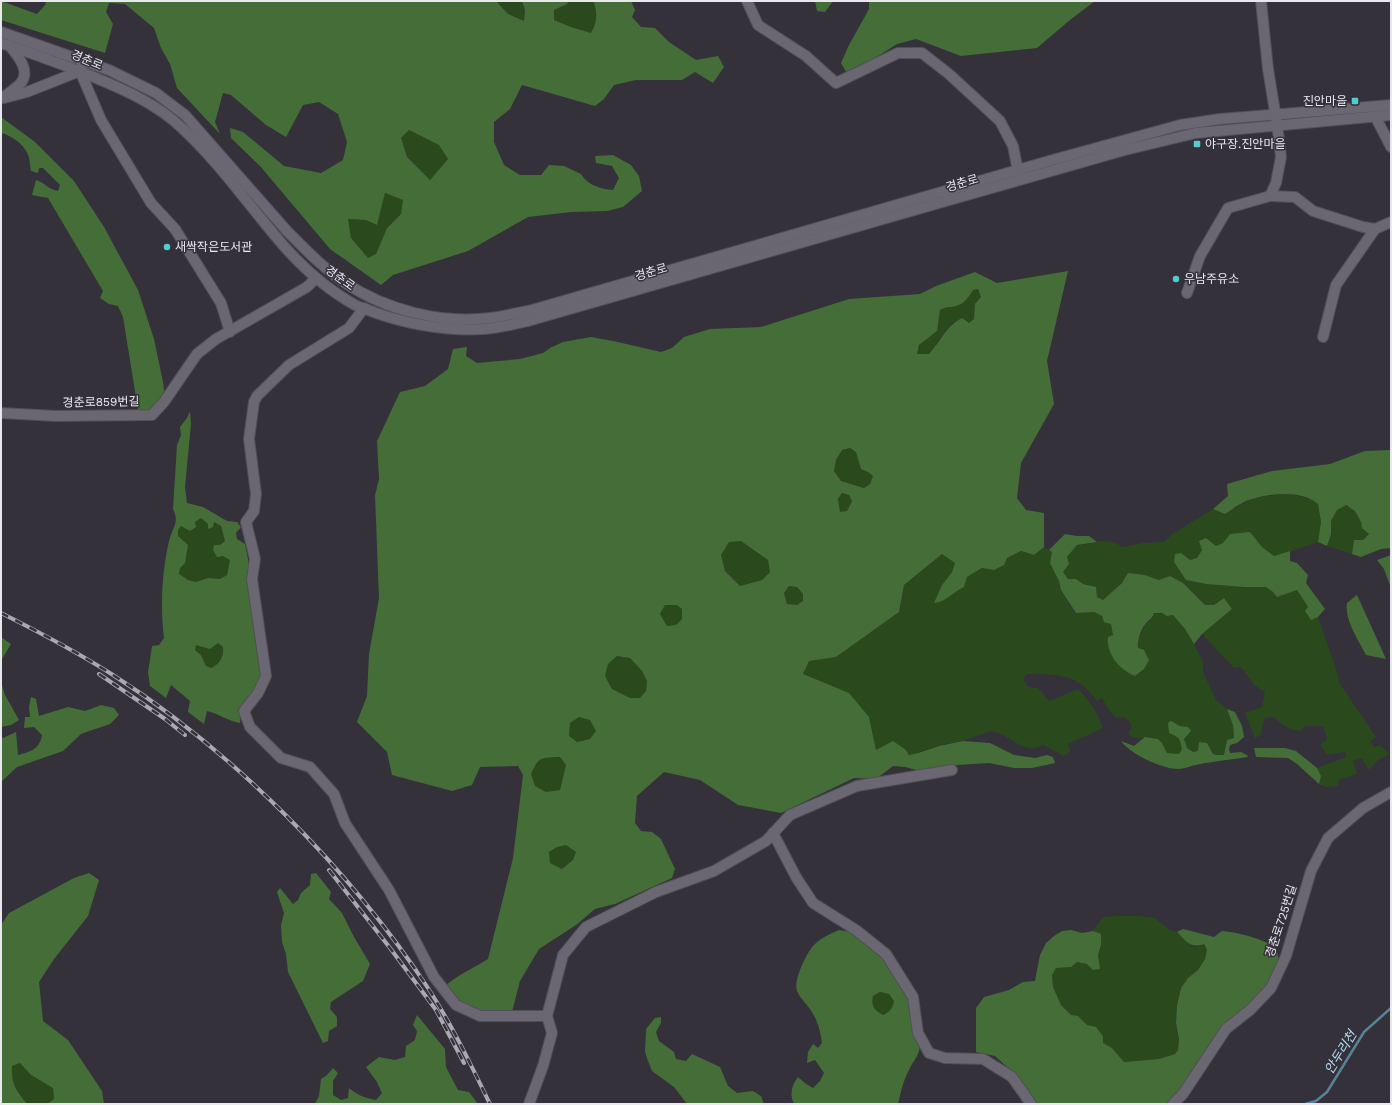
<svg xmlns="http://www.w3.org/2000/svg" width="1392" height="1105" font-family="'Work Sans','Noto Sans KR',sans-serif">
<rect width="100%" height="100%" fill="#34313b"/>
<g fill="#2a4a1d">
<polygon points="496,1 522,1 525,10 524,21 508,14"/>
<path d="M569 1H593C599 11 596 23 592 33L571 27 554 20V10L567 4Z"/>
<polygon points="409,130 439,145 448,159 430,180 407,157 401,138"/>
<polygon points="385,193 404,200 401,214 387,228 376,254 368,259 351,238 348,219 366,220 377,225"/>
<path d="M978 289 982 297 975 313 974 319 969 323 954 322 939 339 935 347 929 354H917L919 345 937 331 940 310C947 306 950 308 956 306 964 304 969 297 973 290Z"/>
<polygon points="850,448 856,452 861,469 868,472 873,476 870,484 864,488 841,481 834,471 836,460 842,450"/>
<polygon points="842,493 849,495 852,501 847,511 840,513 838,500"/>
<path d="M1285 493 1311 499 1318 504 1321 522 1318 542 1275 557 1262 547 1250 532 1216 546 1206 538 1199 542 1202 550 1197 558 1190 560 1175 554 1229 585 1244 587H1266L1273 592 1297 590 1308 607 1311 620 1318 617 1335 666 1340 684 1376 737 1370 742 1375 747 1380 745 1389 753 1387 756 1379 759 1369 770 1362 758 1353 761 1357 774 1339 780 1338 786 1326 787 1319 784 1321 776 1317 768 1346 757 1345 752 1327 755 1320 745 1327 739 1323 726H1305L1300 731C1289 730 1281 724 1274 717L1265 718 1262 727 1261 735 1255 738 1245 713 1262 707 1265 692 1254 685 1248 676 1240 667 1234 668 1202 634 1232 609 1224 598 1214 605H1205L1183 583 1159 580 1145 575 1122 583 1104 600 1097 597 1096 587 1083 584 1076 579H1068L1063 572 1069 564 1067 557 1077 545C1093 544 1109 536 1122 547L1144 543 1163 542 1174 533 1213 509 1225 514 1251 499Z"/>
<path d="M1345 505C1349 507 1354 509 1356 512 1362 520 1361 526 1369 534L1363 540H1354L1352 554 1327 546 1331 534V521L1337 510Z"/>
<polygon points="201,518 209,524 214,522 221,526 225,541 220,545 223,556 231,560 227,575 220,579 208,578 196,582 188,580 179,575 178,530 181,526 195,522"/>
<polygon points="741,541 768,560 770,572 762,580 740,586 725,571 721,555 729,542"/>
<path d="M1044 547 1053 552 1051 564 1059 581 1061 590 1075 613 1094 612 1102 616 1111 624 1113 635 1135 676 1144 669 1149 659 1138 648 1137 642 1145 624 1152 619 1154 613 1173 615 1185 629 1194 644 1203 662V672L1216 700 1227 709 1233 725 1234 739 1227 740 1224 755H1217L1213 754 1207 743H1199L1198 751 1193 752 1187 748 1184 739 1191 731 1188 727H1180L1178 737 1180 741 1182 749 1179 754 1167 753 1162 743C1155 742 1140 737 1134 738L1129 735V730L1132 729 1130 722 1124 717 1117 718 1110 712 1102 698 1097 701C1093 696 1088 689 1082 685 1067 673 1045 674 1027 674L1023 679 1028 687 1038 688 1049 701 1078 689C1090 701 1097 712 1103 728L1068 744 1070 752 1064 756 1043 745C1024 756 1012 736 995 732 986 730 972 739 963 741 955 743 946 743 939 746 929 748 920 753 909 755L906 750 876 751 869 717 803 674 809 660 836 657 899 612 904 585 942 554 955 563 952 572 942 585 956 591 964 587 967 577 982 568 994 570 1007 558 1021 551 1034 555Z"/>
<polygon points="789,586 797,587 803,594 803,601 797,605 787,604 784,593"/>
<polygon points="665,605 677,605 682,609 682,619 676,625 667,626 660,614"/>
<path d="M218 643 223 647C224 656 219 664 211 668L206 666 201 655 195 650 196 644 204 647Z"/>
<polygon points="617,656 630,658 642,671 647,681 646,691 641,698 630,698 612,689 605,676 608,664"/>
<polygon points="578,717 590,720 597,731 590,739 577,742 569,736 570,723"/>
<path d="M560 757 566 765 560 790 546 792 534 786 531 773C539 756 541 758 560 757Z"/>
<polygon points="566,845 576,852 574,860 562,869 550,863 549,852 557,847"/>
<path d="M1117 916H1140L1155 918 1168 929 1177 932 1191 946 1196 947 1204 944 1207 950 1205 959 1198 970 1188 978 1181 988 1177 1005 1176 1023 1179 1039 1178 1050 1175 1054 1159 1059 1124 1062 1112 1048 1103 1043 1078 1016 1071 1015 1061 1005 1053 987 1052 975 1056 968 1071 967 1077 962 1087 964C1100 953 1101 951 1101 934L1093 931 1103 917Z"/>
<path d="M880 992 889 994 894 1001C893 1009 890 1012 883 1015 874 1010 871 1006 873 996Z"/>
<path d="M20 1063 31 1075 53 1088 54 1099 47 1104H27C15 1090 11 1085 12 1066Z"/>
</g>
<g fill="#456d37" fill-rule="evenodd">
<path d="M1 1 37 14 46 4 45 1H496L508 14 524 21 525 10 522 1H569L567 4 554 10V20L571 27 591 33C597 24 598 11 593 1H631L635 10 632 17 641 27 655 28 669 42 696 60 718 56 724 67 713 83 695 72 682 80H636L614 85 604 99 595 106 522 85 510 109 494 122V142L504 165 520 175H541L549 165 564 166 581 174C587 185 601 189 613 190L619 178 612 166 596 163 595 156 613 155 631 165 639 176 642 191 623 207 607 211 571 212 528 217 468 251 393 275 381 285 330 249 260 166 231 138 230 128 243 132 284 166 321 173 343 160 347 142 338 114 319 102 303 105 286 137 266 125 231 95 223 93 215 122 220 134 177 88 170 64 161 48 154 28 125 4 109 3 106 12 113 24 105 53 1 20ZM409 130 439 145 448 159 430 180 407 157 401 138ZM385 193 403 200 401 214 387 228 376 254 368 258 351 238 348 219 366 220 377 225Z"/>
<polygon points="815,1 833,1 825,12 817,11"/>
<polygon points="869,1 1095,1 1070,20 1037,48 961,56 916,39 897,44 848,75 841,63 849,45 869,9"/>
<path d="M1 117 35 142 74 181 104 227 138 290 154 339 163 382 165 397 151 410H138L123 317 118 306 109 304 100 298 103 291 48 198 32 195 36 180C46 183 47 189 58 191L60 185 43 168H39L38 173 31 171C30 166 30 159 28 155 25 145 11 135 1 133Z"/>
<path d="M1068 271 1047 361 1054 404 1021 463 1017 498 1026 510 1044 513V547L1034 555 1021 551 1007 558 1004 565 994 570 982 568 967 577 964 587C953 592 946 602 934 603L942 585 952 572 955 563 942 554 904 585 899 612 836 657 809 661 803 674 849 693 869 717 876 750 893 741 906 750 909 755 918 753 939 746 963 741 990 743 1014 755 1035 758 1047 755 1053 757 1055 763 1032 768H1014L989 763 957 765 924 772 905 767 893 766 876 779 854 778 781 813 738 805 700 780 664 772 637 796 635 823 641 831 652 832 661 839 675 869 672 878 615 904 595 909 576 925 539 949 520 981 512 1012 487 1014 460 1001 445 986C457 975 474 968 488 959L513 858 523 775 518 766 480 767 472 785 452 791 392 775 387 752 357 722 367 696 369 654 379 598 375 495 379 479 377 441 400 392 425 386 448 369 453 349 467 347 466 356 477 363 520 359 543 353 550 348 563 342 591 337 613 341 661 352 672 348 684 337 710 329 761 327 849 299 920 294 936 286 975 272 997 283ZM978 289 981 297 975 304 974 319 969 323 962 318C945 327 941 341 929 354H917L919 345 937 331 940 310C947 306 950 308 956 306 964 304 969 297 973 290ZM850 448 856 452 861 469 868 472 873 476 870 484 864 488 841 481 834 471 836 460 842 450ZM842 493 849 495 852 501 847 511 840 512 838 499ZM741 541 768 560 770 572 762 580 740 586 725 571 721 555 729 542ZM789 586 797 587 803 594V601L797 605 787 604 784 593ZM665 605H677L682 609V619L676 625 667 626 660 614ZM617 656 630 658 642 671 647 681 646 691 640 698H630L612 689 605 676 608 664ZM579 717 590 720 596 731 590 739 577 742 569 736 570 723ZM560 757 566 765 560 790 546 792 535 786 531 774C539 756 541 758 560 757ZM566 845 576 852 573 860 562 869 550 863 549 852 557 847Z"/>
<path d="M190 411 191 424 185 487 187 503 203 507 227 521 237 522 241 527 236 533 237 539 245 544 249 564 261 672 260 685 241 713 240 723C228 721 219 714 207 711L204 724 188 712 190 701 171 685 166 698 150 686 148 672 152 646 159 645 164 638C160 606 162 572 169 541 172 528 180 523 173 509L177 445 181 435 180 427 187 418ZM201 518 208 524V529L213 527 214 522 221 526 225 541 220 545H214L213 550 217 557 223 556 230 560 227 575 220 579 208 578 196 582 188 580 179 574 180 568 185 563 188 545 178 536V530L181 526 190 531 196 527 195 522ZM218 643 223 647C224 656 220 664 211 668L206 666 201 655 195 650 196 645 210 649Z"/>
<path d="M1391 450V548L1381 549 1361 557 1352 554 1354 540H1363L1369 534 1362 528 1361 522 1355 511 1346 505 1337 510 1331 521V534L1327 546 1318 542 1321 522 1318 504C1301 490 1273 493 1252 499 1243 501 1233 509 1225 514L1213 509 1228 496 1227 484 1272 471 1330 464 1365 451Z"/>
<polygon points="1250,532 1262,547 1274,556 1290,551 1290,561 1297,563 1308,575 1306,583 1325,609 1318,617 1311,620 1305,611 1308,607 1297,590 1277,597 1273,592 1266,587 1244,587 1207,584 1186,580 1174,562 1175,554 1181,553 1190,560 1197,558 1202,550 1199,541 1206,538 1216,546 1223,543 1230,534"/>
<path d="M1065 534 1077 536H1089L1097 542 1077 545 1067 557 1069 564 1063 572 1068 579H1076L1083 584 1096 587 1097 597 1103 600 1122 583 1128 573 1145 575 1159 580 1170 576 1183 583 1205 605H1214L1224 598 1232 609 1202 634 1194 644 1185 629 1173 615 1167 616 1162 613H1154C1152 619 1150 619 1146 623 1141 629 1137 640 1138 648L1144 650 1149 660 1144 669 1135 676C1120 670 1106 654 1108 637L1113 635 1111 624 1104 622 1102 616 1094 612 1076 613 1061 590 1059 581 1050 563 1052 552 1049 550Z"/>
<polygon points="1391,555 1391,588 1384,569 1377,560"/>
<path d="M1357 595 1386 659 1366 655C1359 641 1344 619 1347 603Z"/>
<polygon points="1,637 11,644 2,659 1,659"/>
<polygon points="1,682 5,695 19,720 11,725 1,727"/>
<path d="M31 697 36 699 39 716 68 707 85 711 101 705 114 708 119 715 110 724 81 734 63 751 17 767 1 782V737L3 738 16 732 18 755C30 752 40 749 42 735L34 727 24 728 25 717H30L29 707Z"/>
<path d="M1227 709 1235 712 1242 726 1244 737 1237 743 1230 745 1229 749 1230 753 1241 752 1247 755 1248 757C1231 760 1213 761 1196 765 1190 766 1184 769 1178 769 1162 769 1130 754 1121 741L1134 746 1145 737 1158 739 1162 743 1167 753 1179 754 1182 749C1180 738 1179 737 1169 733L1168 723 1171 721 1180 726 1188 727 1191 731 1184 739 1187 748 1193 752 1198 751 1199 742 1207 743 1213 754 1217 755H1224L1227 740 1234 738 1233 725Z"/>
<polygon points="1254,748 1285,748 1296,751 1317,768 1321,776 1319,784 1297,764 1288,758 1256,757"/>
<path d="M89 873 99 880 88 916 54 959 39 982 43 1021 68 1040 102 1091 104 1104H47L54 1099 53 1088 31 1075 20 1063 12 1066C11 1085 16 1090 27 1104H1V925L9 913 74 878Z"/>
<polygon points="316,873 331,892 329,899 342,913 354,937 370,964 363,981 331,1002 330,1009 337,1017 337,1026 329,1031 328,1041 323,1043 288,972 286,954 282,942 281,925 284,913 277,892 280,888 293,904 298,900 301,893 310,885 311,874"/>
<path d="M1183 929 1214 937 1222 931C1241 933 1259 938 1276 947L1279 961 1272 977 1260 996 1184 1086 1166 1104H1037L1019 1078 995 1056 976 1052V1008L984 997 1009 990 1023 982 1035 981 1040 955 1046 943 1054 936 1062 931 1071 930 1082 933 1093 931 1101 934V945L1098 955 1100 969 1093 970 1087 964 1077 962 1071 967 1056 968 1052 975 1053 987 1061 1005 1071 1015 1078 1016 1087 1025 1096 1027 1103 1036V1043L1112 1048 1124 1062 1159 1059 1175 1054 1178 1050 1179 1039 1176 1023 1177 1005 1181 988 1188 978 1198 970 1205 959 1207 950 1204 944C1190 949 1186 941 1177 932Z"/>
<path d="M839 930 851 932 871 946 888 963 909 994 920 1046C919 1056 913 1061 909 1070 903 1081 901 1092 898 1104H794C789 1094 792 1085 798 1077L806 1084 813 1088 820 1081 824 1073 815 1060 807 1063 808 1052 813 1044 818 1048 822 1043C821 1034 818 1022 813 1014 809 1006 801 1000 797 991 793 981 807 951 815 944 821 938 830 934 839 930ZM880 992 889 994 894 1001C893 1008 890 1012 883 1015 874 1010 871 1006 873 996Z"/>
<path d="M417 1015 445 1049 446 1067 458 1090 469 1092 478 1104H315L319 1096 321 1079 327 1075 333 1068 338 1073 333 1081V1095L341 1100 348 1098 349 1088C357 1095 365 1098 376 1100L382 1093 377 1082 366 1067 379 1057 395 1060 405 1057 406 1046 415 1040 417 1031 413 1025Z"/>
<polygon points="661,1017 661,1023 656,1032 659,1041 674,1052 676,1059 686,1061 692,1054 720,1067 728,1086 737,1093 753,1091 761,1096 764,1104 687,1104 674,1087 652,1071 648,1061 645,1052 646,1029 655,1018"/>
</g>
<g fill="none" stroke-linecap="round" stroke-linejoin="round">
<polyline stroke="#588397" stroke-width="2.5" points="1305,1104 1316,1101 1327,1092 1364,1032 1391,1008"/>
<g stroke="#514f57" stroke-width="12">
<g id="minor">
<polyline points="747,1 758,25 806,56 836,83 898,53 922,53 949,74 1000,121 1013,146 1018,171"/>
<path d="M1 32 109 70 156 93 185 115 287 231C305 249 323 268 344 282 385 310 441 324 490 318 504 316 518 313 532 310L1049 161 1180 125 1220 119 1391 105"/>
<path d="M1 43C29 52 56 62 84 73 118 87 155 102 182 128 219 162 250 207 283 245 304 269 328 290 355 305 362 308 369 310 376 313 411 325 448 331 484 329 499 328 514 324 528 321L953 199 1125 150 1196 133 1391 115"/>
<polyline points="81,68 80,71 101,120 151,203 175,229 221,303 230,332"/>
<path d="M5 96C10 92 16 88 20 84 32 71 17 55 9 45"/>
<polyline points="4,98 27,92 80,71"/>
<polyline points="1375,116 1391,147"/>
<polyline points="1270,196 1295,197 1313,211 1363,227 1375,229"/>
<polyline points="1187,293 1200,256 1228,208 1270,196 1276,183 1281,157 1277,124 1268,69 1261,1"/>
<polyline points="364,308 349,328 289,365 257,396 254,402 249,439 256,494 254,511 246,522 255,559 252,579 266,676 258,693 244,711 250,727 281,758 310,767 334,794 345,823 389,890 434,977 456,1005 480,1016 547,1016"/>
<polyline points="1323,337 1336,285 1375,229 1391,222"/>
<polyline points="1,413 56,416 152,415 164,402 197,354 216,339 307,287 316,278"/>
<polyline points="773,833 796,877 813,903 856,930 886,954 913,997 918,1033 929,1053 945,1058 983,1059 1012,1077 1031,1104"/>
<polyline points="529,1104 543,1066 552,1033 547,1016 563,955 586,927 656,892 714,871 766,841 790,815 857,786 952,770"/>
<polyline points="1173,1104 1183,1094 1226,1029 1250,1010 1271,988 1286,956 1311,871 1328,838 1363,808 1391,792"/>
</g>
</g>
<use href="#minor" stroke="#6a6772" stroke-width="10"/>
<g stroke="#aaa8b0" stroke-width="4">
<g id="rail">
<path d="M1 613C39 632 77 652 113 675 234 752 349 869 428 988 452 1025 471 1065 490 1104"/>
<polyline points="99,674 165,719 185,735"/>
<polyline points="329,870 390,948 436,1010 464,1063"/>
</g>
</g>
<use href="#rail" stroke="#34313b" stroke-width="2.5" stroke-dasharray="8" stroke-linecap="butt"/>
</g>
<g fill="#52ccd0" stroke="#34313b" stroke-width="1.5">
<rect x="1351" y="97" width="8" height="8" rx="2"/>
<rect x="1193" y="140" width="8" height="8" rx="2"/>
<circle cx="167" cy="247" r="4"/>
<circle cx="1176" cy="279" r="4"/>
</g>
<g text-anchor="middle" stroke-width="3" stroke-linejoin="round" paint-order="stroke">
<g font-size="12" fill="#eae8ef" stroke="#34313b">
<text transform="translate(87 60) rotate(22)" y="4">경춘로</text>
<text transform="translate(962 183) rotate(-16)" y="4">경춘로</text>
<text transform="translate(651 272) rotate(-16)" y="4">경춘로</text>
<text transform="translate(340 278) rotate(35)" y="4">경춘로</text>
<text transform="translate(101 402) rotate(-1)" y="4">경춘로859번길</text>
<text transform="translate(1281 921) rotate(-72)" y="4">경춘로725번길</text>
</g>
<g font-size="12" fill="#eae8ef" stroke="#34313b" text-anchor="start">
<text x="1347" y="105" text-anchor="end">진안마을</text>
<text x="1205" y="148">야구장.진안마을</text>
<text x="175" y="251">새싹작은도서관</text>
<text x="1184" y="283">우남주유소</text>
</g>
<g font-size="13" font-style="italic" fill="#b8dff3" stroke="#34313b">
<text transform="translate(1340 1052) rotate(-58)" y="5">안두리천</text>
</g>
</g>
<rect width="1392" height="1105" fill="none" stroke="#eae8ef" stroke-width="4"/>
</svg>
